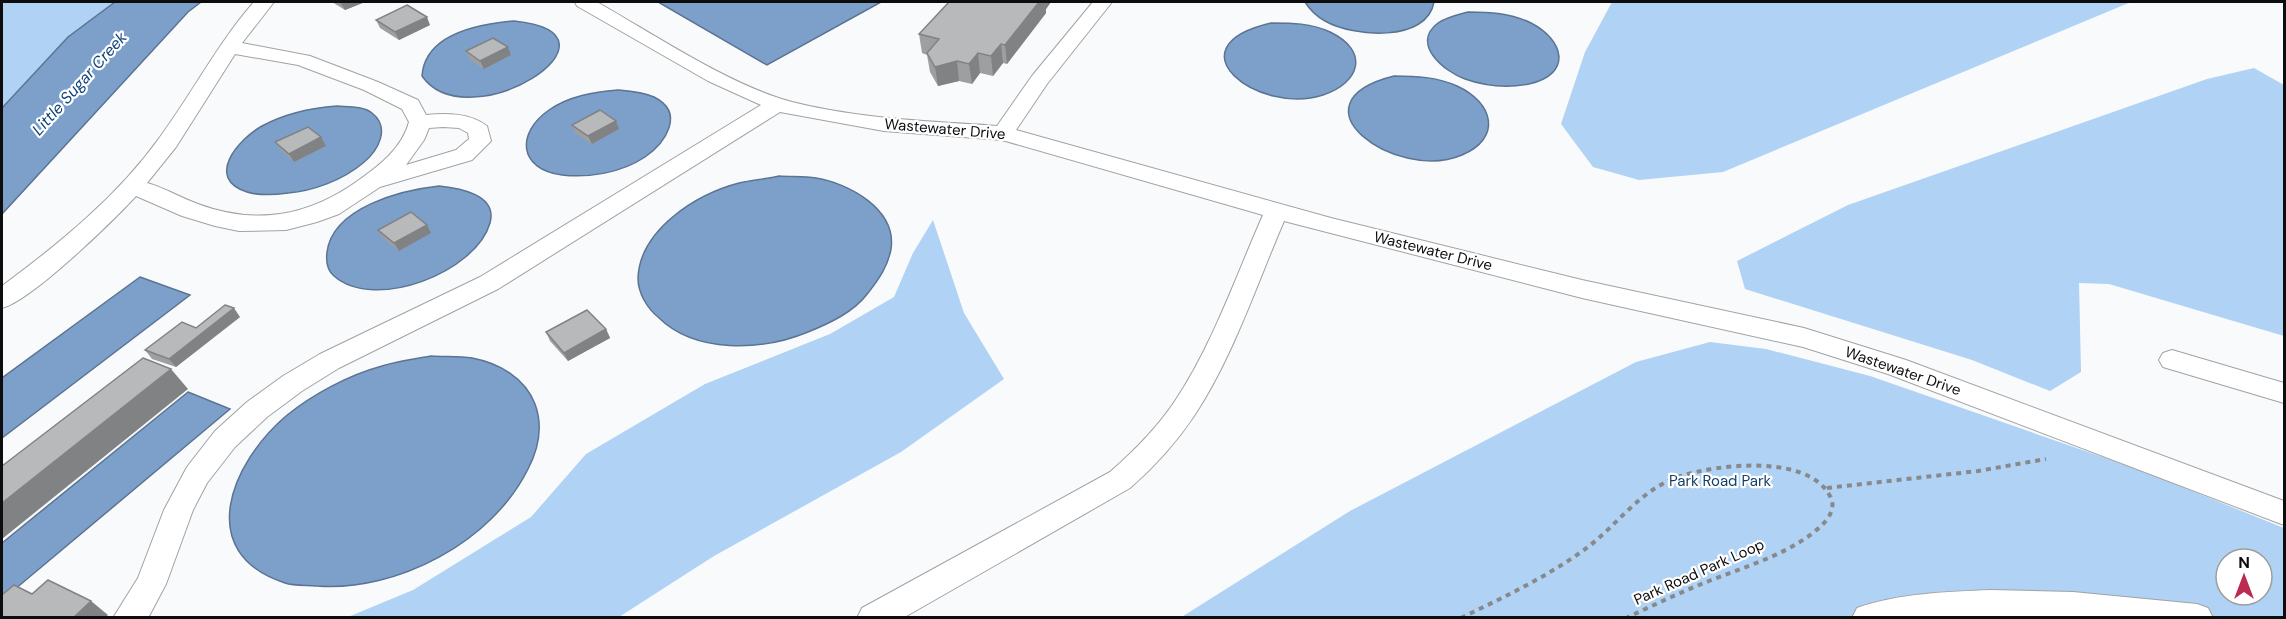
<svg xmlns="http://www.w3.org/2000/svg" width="2286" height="619" font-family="'DM Sans',sans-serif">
<rect width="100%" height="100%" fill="#f9fafc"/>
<g fill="#afd2f5" fill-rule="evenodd">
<polygon points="2,2 115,2 68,37 2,108"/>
<polygon points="1612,2 2131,2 1723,172 1639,180 1593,167 1561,124 1585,52"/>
<polygon points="2254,68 2284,85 2284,336 2109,284 2079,283 2081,372 2050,391 1972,360 1745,289 1737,261 1848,205 2207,79"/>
<polygon points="933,220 964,313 1004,379 901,452 714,556 619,617 348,617 413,590 531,517 586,454 705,384 830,334 894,297 913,253"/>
<path d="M1710 342 1766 349 1870 376 2140 470 2284 528V617L1180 618 1350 511 1636 362ZM2226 559H2262V595H2226Z"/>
</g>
<g fill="#7da0ca" stroke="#5b7492" stroke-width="1.5">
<polygon points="115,2 201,2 188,12 2,214 2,108 68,37"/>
<polygon points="658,2 881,2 767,65"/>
<path d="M1305 2H1434C1427 43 1353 37 1325 21 1316 16 1310 10 1305 2Z"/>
<path d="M1468 12C1489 12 1511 13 1531 23 1564 40 1573 74 1529 84 1508 88 1485 86 1465 79 1445 72 1410 44 1438 23 1447 17 1457 15 1468 12Z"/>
<path d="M514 21C640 34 468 142 422 76 425 34 479 24 514 21Z"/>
<path d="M1271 23C1292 23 1311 23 1330 32 1370 51 1360 83 1323 95 1259 116 1168 47 1271 23Z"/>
<path d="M1394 76C1416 76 1437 77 1457 86 1494 103 1502 138 1462 155 1396 183 1286 103 1394 76Z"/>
<path d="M618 90C630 91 643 92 654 97 686 113 665 143 645 157 621 173 589 178 562 175 518 169 516 133 549 110 569 96 594 92 618 90Z"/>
<path d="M337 106C348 107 363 106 372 113 391 128 378 151 363 163 343 180 313 191 288 193 274 195 260 196 247 192 204 178 239 139 262 126 286 113 310 108 337 106Z"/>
<path d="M779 176C791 177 804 176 816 178 848 183 897 209 891 249 888 266 879 279 868 293 854 312 830 323 808 332 762 351 695 354 658 317 647 308 638 293 638 278 640 229 697 194 739 183 752 180 766 179 779 176Z"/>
<path d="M439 186C458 188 498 194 490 223 476 272 375 312 334 276 327 270 326 260 327 252 333 207 402 190 439 186Z"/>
<polygon points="140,277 190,295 2,438 2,378"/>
<path d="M431 356C445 357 459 356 472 358 499 363 525 378 535 404 543 426 539 448 528 469 492 542 397 592 317 586 307 585 294 586 285 583 193 553 231 463 286 416 313 394 349 375 382 366 398 361 415 359 431 356Z"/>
<polygon points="188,392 230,409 2,600 2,543"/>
</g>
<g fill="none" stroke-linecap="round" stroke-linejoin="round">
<g stroke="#a1a2a3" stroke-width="2">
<g id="service">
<path d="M254 2H274L242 43 310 56 378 82 418 100 426 115C447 113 470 113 487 126L491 141 472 160 380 187 339 214 317 222 286 230 239 231 215 226 182 216 136 196C113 221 31 301 2 308V286C60 243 118 196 160 137 193 92 218 43 254 2ZM235 54 298 65 364 90 402 109 409 122C402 148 380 165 359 180 309 216 257 226 198 204 181 198 165 188 147 183L176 147ZM443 127 459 128 468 133 469 139 456 150 406 165 424 140 429 128Z"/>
<path d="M575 2H597C655 35 729 85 792 102 859 119 929 121 997 126L1032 76 1093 2H1112L1047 84 1016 130 1331 218 1582 280 1804 328 1906 360 2284 501V525L1888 374 1803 347 1582 298 1284 221C1256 286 1233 357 1194 416 1176 443 1154 467 1130 488L903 618H857L862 608 1110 472C1134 451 1157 428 1175 401 1212 346 1236 276 1263 215L1002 140 884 131 780 112 498 289 339 368 302 391 267 417 235 447 207 483 193 510 166 584 148 618H113L138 578 164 510 187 467 215 431 247 402 283 376 320 354 480 277 761 105 708 81 577 6Z"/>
<polygon points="2172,350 2284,383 2284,403 2163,367 2159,360 2163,353"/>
<path d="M1991 590 2073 592 2197 604 2208 608 2213 618H1852L1857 608C1899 593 1947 592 1991 590Z"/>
</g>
</g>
<g stroke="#88898a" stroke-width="4" stroke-dasharray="5 5" stroke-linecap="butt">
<polyline points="1827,488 1978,471 2046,459"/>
<path d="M1461 618C1504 597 1549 576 1588 547 1619 523 1642 488 1681 476 1719 464 1808 454 1830 496 1836 506 1830 517 1823 524 1794 553 1746 566 1709 581 1681 592 1654 605 1626 618"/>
</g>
<use href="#service" fill="#fff" fill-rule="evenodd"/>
</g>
<g fill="#9e9fa1">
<polygon points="332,2 365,2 345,10"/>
<polygon points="971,2 1051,2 1046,9 1046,13 1007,64 1003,63 993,76 980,73 972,84 959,81 938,86 930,72 927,55 922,53 919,34"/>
<polygon points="376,20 430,25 399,40 380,28"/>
<polygon points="466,51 511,55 484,69 469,59"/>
<polygon points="572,125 619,129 592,144 575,133"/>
<polygon points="275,142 326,146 294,162 281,150"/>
<polygon points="427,225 431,233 399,251 383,238 378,230"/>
<polygon points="240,317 176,367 152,359 145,350 196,328"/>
<polygon points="606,329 610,338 568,361 550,341 546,332"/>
</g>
<g fill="#818283">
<polygon points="340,2 365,2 345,10"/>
<polygon points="1039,2 1051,2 1046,9 1046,13 1007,64 1005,45"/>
<polygon points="427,17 430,25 399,40 395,32"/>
<polygon points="1001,44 1003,63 993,76 991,56"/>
<polygon points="508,47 511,55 484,69 480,61"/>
<polygon points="978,53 980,73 972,84 969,64"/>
<polygon points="957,61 959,81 938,86 935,67"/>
<polygon points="616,121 619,129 592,144 588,136"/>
<polygon points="321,137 326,146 294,162 289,154"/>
<polygon points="427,225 431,233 399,251 394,243"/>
<polygon points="234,308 240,317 176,367 169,359"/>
<polygon points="606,329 610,338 568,361 564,353"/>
<polygon points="171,369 188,389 2,539 2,503"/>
<polygon points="91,601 108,615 105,618 73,618"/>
</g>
<g fill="#b8b9bb" stroke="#818283" stroke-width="1.5">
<polygon points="949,2 1039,2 1005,45 1001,44 991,56 978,53 969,64 957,61 935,67 927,53 939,39 919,34"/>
<polygon points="407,5 427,17 395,32 376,20"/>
<polygon points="493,38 508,47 480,61 466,51"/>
<polygon points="600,110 616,121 588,136 572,125"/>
<polygon points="308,127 321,137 289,154 275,142"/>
<polygon points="411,212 427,225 394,243 378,230"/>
<polygon points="225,305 234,308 169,359 145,350 182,322 196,328"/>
<polygon points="587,310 606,329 564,353 546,332"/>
<polygon points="143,358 171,369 2,503 2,466"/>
<polygon points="48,580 91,601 73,618 2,618 2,595 14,585 32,594"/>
</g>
<g text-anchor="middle" stroke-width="4.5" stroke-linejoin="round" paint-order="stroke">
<g font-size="15" fill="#0d0d0e" stroke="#fff">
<text transform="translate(945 129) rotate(5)" y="5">Wastewater Drive</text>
<text transform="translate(1433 251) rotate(14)" y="5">Wastewater Drive</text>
<text transform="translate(1903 371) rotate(19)" y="5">Wastewater Drive</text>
<text transform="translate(1699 572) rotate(-24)" y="5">Park Road Park Loop</text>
</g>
<g font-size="15" fill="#133f66" stroke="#fff">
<text x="1720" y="486">Park Road Park</text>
</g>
<g font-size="16" font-style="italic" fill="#104479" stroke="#fff">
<text transform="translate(79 83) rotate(-48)" y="6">Little Sugar Creek</text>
</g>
</g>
<rect width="2286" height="619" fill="none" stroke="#0d0d0e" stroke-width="6"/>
<g transform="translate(2244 577)"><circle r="28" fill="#ffffff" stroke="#9e9e9f" stroke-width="1.5"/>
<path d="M0-4.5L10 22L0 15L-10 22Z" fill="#bc2c50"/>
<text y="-9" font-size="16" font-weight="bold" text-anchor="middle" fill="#0d0d0e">N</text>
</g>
</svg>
